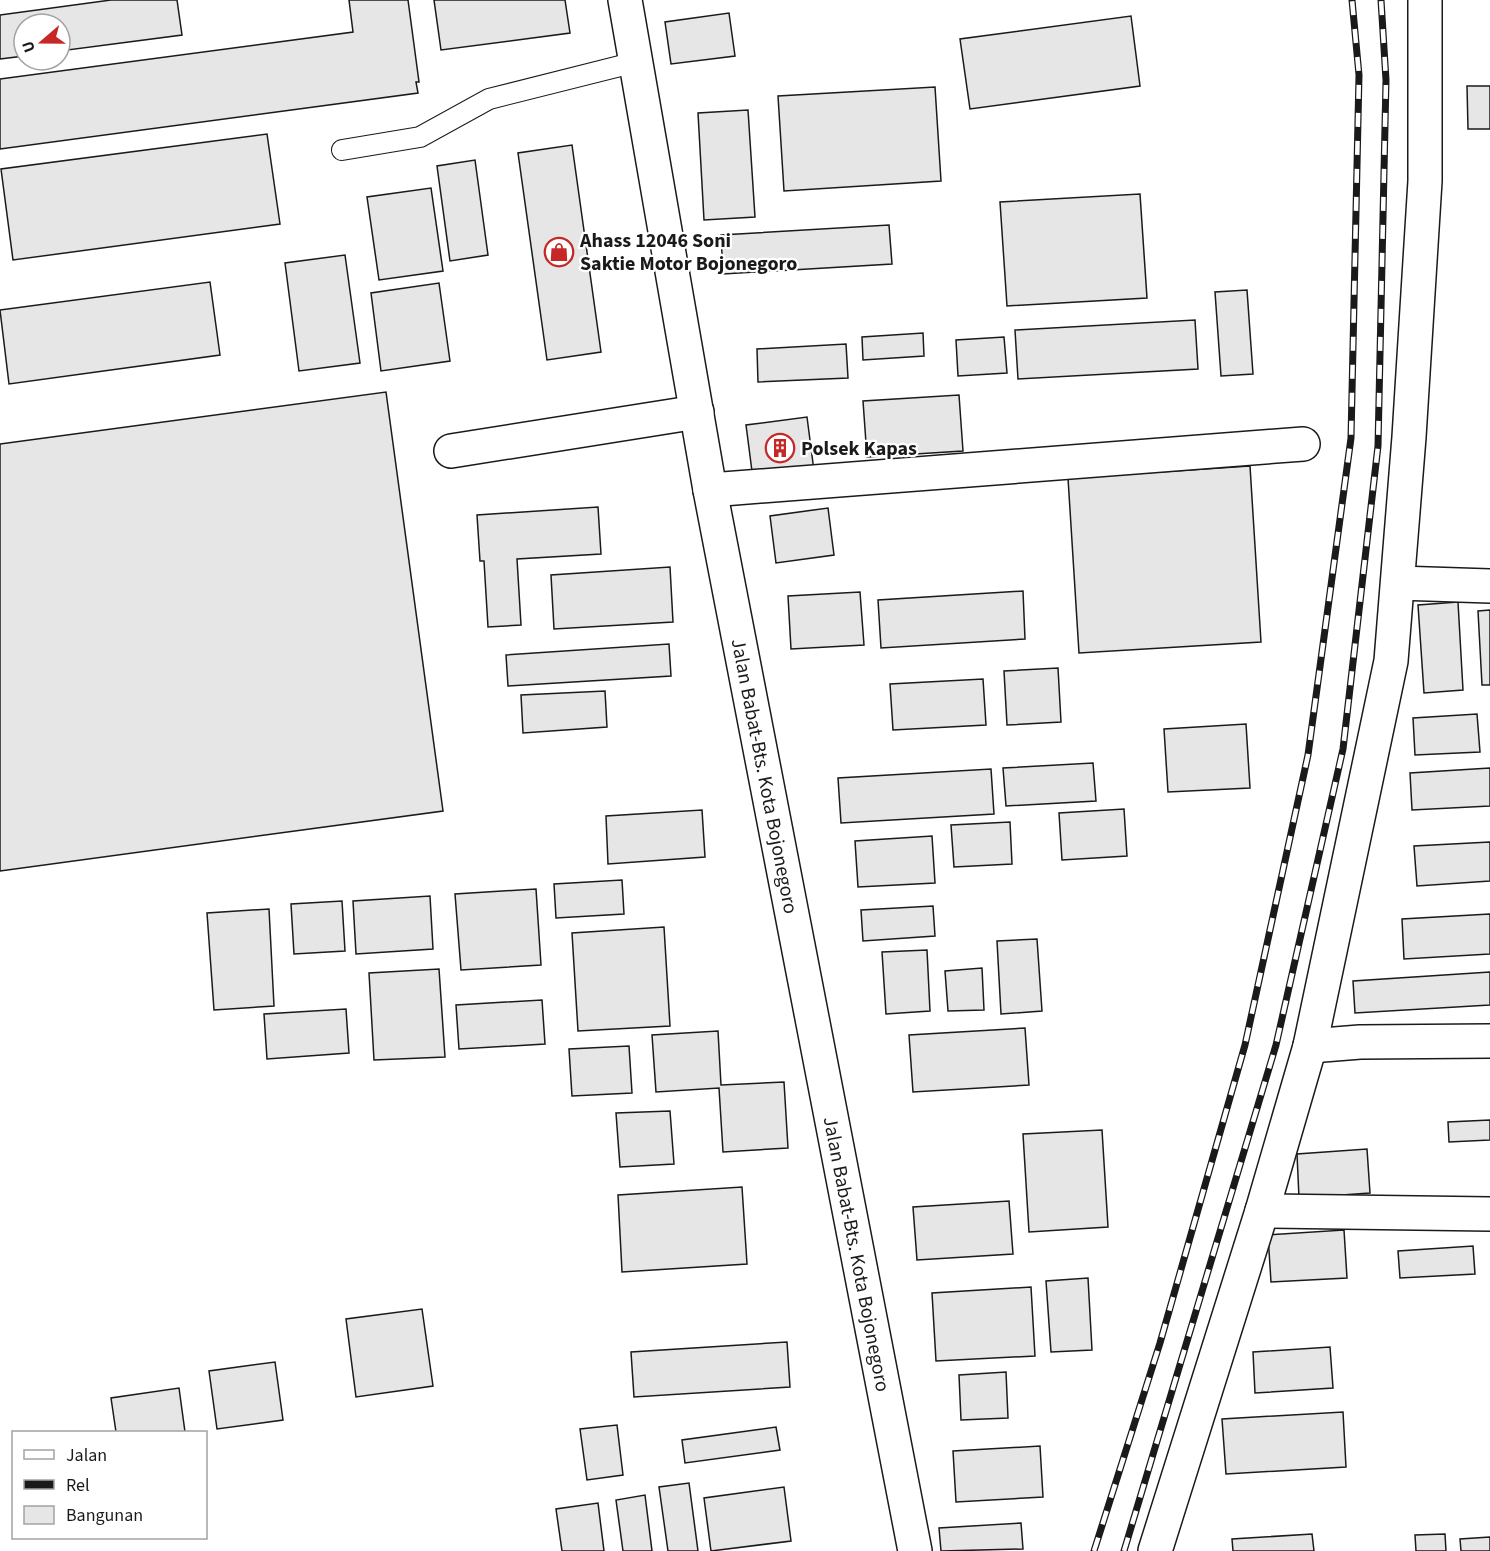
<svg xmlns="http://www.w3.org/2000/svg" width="1490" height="1551" font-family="'Source Sans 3',sans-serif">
<rect width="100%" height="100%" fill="#fff"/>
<g fill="#e6e6e6" stroke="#1a1a1a" stroke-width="1.5">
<polygon points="111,0 177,0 182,35 60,51 60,24 24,24 24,56 0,59 0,15"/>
<polygon points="349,0 408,0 419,82 416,82 418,93 0,149 0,79 353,32"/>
<polygon points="434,0 565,0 570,33 441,50"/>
<polygon points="729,13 735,56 671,64 665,22"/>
<polygon points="1131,16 1140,86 970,109 960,39"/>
<polygon points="1467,86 1490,86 1490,129 1468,129"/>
<polygon points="935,87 941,181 784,191 778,96"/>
<polygon points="748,110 755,217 704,220 698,113"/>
<polygon points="267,134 280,224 13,260 1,169"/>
<polygon points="572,145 601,352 547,360 518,153"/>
<polygon points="475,160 488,255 450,261 437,166"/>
<polygon points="431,188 443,271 379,280 367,197"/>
<polygon points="1140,194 1147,298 1007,306 1000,202"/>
<polygon points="889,225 892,264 723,274 721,235"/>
<polygon points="345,255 360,363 299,371 285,263"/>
<polygon points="210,282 220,355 9,384 0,310"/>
<polygon points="439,283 450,361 381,371 371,293"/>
<polygon points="1247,290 1253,374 1221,376 1215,292"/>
<polygon points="1195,320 1198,369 1018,379 1015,330"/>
<polygon points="923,333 924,356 863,360 862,337"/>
<polygon points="1004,337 1007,373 958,376 956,340"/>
<polygon points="846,344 848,378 758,382 757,349"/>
<polygon points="386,392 443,811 0,871 0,444"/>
<polygon points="959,395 963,451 867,457 863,401"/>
<polygon points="807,417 814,471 753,479 746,425"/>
<polygon points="1250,466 1261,642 1079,653 1068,478"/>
<polygon points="598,507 601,554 517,559 521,625 488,627 484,561 480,561 477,515"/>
<polygon points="828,508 834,555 776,563 770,516"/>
<polygon points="670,567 673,622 554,629 551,575"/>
<polygon points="1023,591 1025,639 881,648 878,600"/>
<polygon points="860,592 864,645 791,649 788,596"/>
<polygon points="1458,602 1463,690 1424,693 1418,605"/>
<polygon points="1490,610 1490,685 1482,685 1478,611"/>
<polygon points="669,644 671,676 508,686 506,655"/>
<polygon points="1058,668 1061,722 1007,725 1004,671"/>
<polygon points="983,679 986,725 893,730 890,684"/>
<polygon points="605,691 607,727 523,733 521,695"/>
<polygon points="1477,714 1480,752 1415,755 1413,718"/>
<polygon points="1246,724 1250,788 1168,792 1164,729"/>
<polygon points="1093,763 1096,801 1006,806 1003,768"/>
<polygon points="1490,768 1490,806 1412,810 1410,773"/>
<polygon points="991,769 994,814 841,823 838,778"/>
<polygon points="1124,809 1127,856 1062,860 1059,813"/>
<polygon points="702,810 705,857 608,864 606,816"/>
<polygon points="1010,822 1012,864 954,867 951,825"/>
<polygon points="932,836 935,883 858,887 855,841"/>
<polygon points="1490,842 1490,881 1417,886 1414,846"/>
<polygon points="622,880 624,914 556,918 554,884"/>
<polygon points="536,889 541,965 461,970 455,894"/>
<polygon points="430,896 433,949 356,954 353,901"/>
<polygon points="342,901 345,951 294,954 291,904"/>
<polygon points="933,906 935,936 863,941 861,910"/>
<polygon points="269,909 274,1006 214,1010 207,913"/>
<polygon points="1490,914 1490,954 1404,959 1402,919"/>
<polygon points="664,927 670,1026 578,1031 572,933"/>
<polygon points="1037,939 1042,1011 1001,1014 997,941"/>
<polygon points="927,950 930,1011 886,1014 882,952"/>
<polygon points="982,968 984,1010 948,1011 945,971"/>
<polygon points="439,969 445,1057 374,1060 369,973"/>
<polygon points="1490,972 1490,1005 1355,1013 1353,981"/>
<polygon points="542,1000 545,1044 459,1049 456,1005"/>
<polygon points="346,1009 349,1053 267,1059 264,1014"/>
<polygon points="1025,1028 1029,1085 913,1092 909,1035"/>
<polygon points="718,1031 721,1085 784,1082 788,1148 723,1152 719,1088 656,1092 652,1035"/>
<polygon points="629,1046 632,1093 572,1096 569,1049"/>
<polygon points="670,1111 674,1164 620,1167 616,1113"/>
<polygon points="1490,1120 1490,1140 1449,1142 1448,1122"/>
<polygon points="1102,1130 1108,1227 1029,1232 1023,1134"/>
<polygon points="1367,1149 1370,1193 1299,1198 1297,1154"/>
<polygon points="742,1187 747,1264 622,1272 618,1195"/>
<polygon points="1009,1201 1013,1254 917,1260 913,1207"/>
<polygon points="1344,1230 1347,1278 1271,1282 1268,1235"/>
<polygon points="1473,1246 1475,1274 1400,1278 1398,1251"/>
<polygon points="1088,1278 1092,1350 1051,1352 1046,1281"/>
<polygon points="1031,1287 1035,1356 936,1361 932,1293"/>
<polygon points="422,1309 433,1386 356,1397 346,1319"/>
<polygon points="787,1342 790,1387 634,1397 631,1352"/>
<polygon points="1330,1347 1333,1388 1255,1393 1253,1352"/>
<polygon points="275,1362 283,1420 217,1429 209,1371"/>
<polygon points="1006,1372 1008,1418 961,1420 959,1375"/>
<polygon points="179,1388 185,1432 116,1432 111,1398"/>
<polygon points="1343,1412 1346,1467 1226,1474 1222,1419"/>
<polygon points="617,1425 623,1475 587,1480 580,1429"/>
<polygon points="776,1427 780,1450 685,1463 682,1440"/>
<polygon points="1040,1446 1043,1497 956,1502 953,1451"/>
<polygon points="689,1483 698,1551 668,1551 659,1487"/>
<polygon points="784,1487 791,1541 711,1551 704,1498"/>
<polygon points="645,1495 652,1551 623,1551 616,1500"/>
<polygon points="598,1503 604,1551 562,1551 556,1509"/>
<polygon points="1021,1523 1023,1549 941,1551 939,1528"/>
<polygon points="1312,1534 1314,1551 1233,1551 1232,1539"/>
<polygon points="1445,1534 1446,1551 1416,1551 1415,1535"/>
<polygon points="1490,1537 1490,1551 1461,1551 1460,1539"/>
</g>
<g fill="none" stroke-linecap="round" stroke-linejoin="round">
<g stroke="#1a1a1a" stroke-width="22">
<polyline id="lane" points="342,150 420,137 489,99 636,62"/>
</g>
<g stroke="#1a1a1a" stroke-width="36">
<g id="street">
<polyline points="451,451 697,412"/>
<polyline points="710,490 1303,444"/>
<polyline points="1398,583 1490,586"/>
<polyline points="1310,1046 1360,1042 1490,1041"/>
<polyline points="1262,1211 1490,1214"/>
<polyline points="1155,1551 1262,1211 1310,1046 1391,661 1409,437 1425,181 1425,0"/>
</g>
</g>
<g stroke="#1a1a1a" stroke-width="36">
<polyline id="highway" points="625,0 710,490 915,1551"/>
</g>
<use href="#lane" stroke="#fff" stroke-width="20"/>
<use href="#street" stroke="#fff" stroke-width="33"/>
<use href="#highway" stroke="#fff" stroke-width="33"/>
<g stroke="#1a1a1a" stroke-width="7">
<g id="rail">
<polyline points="1094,1551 1160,1343 1245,1045 1308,755 1351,438 1359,75 1352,0"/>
<polyline points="1124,1551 1276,1045 1343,749 1378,446 1386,80 1381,0"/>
</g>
</g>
<use href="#rail" stroke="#fff" stroke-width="4.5" stroke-dasharray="14" stroke-linecap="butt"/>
</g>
<defs>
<g id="shop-ring" transform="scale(1.5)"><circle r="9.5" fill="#fff" stroke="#c62828" stroke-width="1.5"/><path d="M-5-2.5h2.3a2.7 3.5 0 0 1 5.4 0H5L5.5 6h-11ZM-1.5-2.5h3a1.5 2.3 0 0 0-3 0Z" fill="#c62828"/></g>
<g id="building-ring" transform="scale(1.5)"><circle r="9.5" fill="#fff" stroke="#c62828" stroke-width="1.5"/><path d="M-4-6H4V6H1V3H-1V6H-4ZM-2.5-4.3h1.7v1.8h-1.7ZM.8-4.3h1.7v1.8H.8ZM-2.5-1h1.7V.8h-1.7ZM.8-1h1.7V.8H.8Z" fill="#c62828"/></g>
</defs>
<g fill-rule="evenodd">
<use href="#shop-ring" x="559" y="252"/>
<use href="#building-ring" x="780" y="448"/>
</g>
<g text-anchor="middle" stroke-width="4.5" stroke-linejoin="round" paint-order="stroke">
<g font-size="20" font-weight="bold" fill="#1a1a1a" stroke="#fff" text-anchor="start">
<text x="580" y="247">Ahass 12046 Soni<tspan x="580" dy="23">Saktie Motor Bojonegoro</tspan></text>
<text x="801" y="455">Polsek Kapas</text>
</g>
<g font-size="20" fill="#1a1a1a" stroke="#fff">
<text transform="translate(765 776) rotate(79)" y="7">Jalan Babat-Bts. Kota Bojonegoro</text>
<text transform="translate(857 1254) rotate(79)" y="7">Jalan Babat-Bts. Kota Bojonegoro</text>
</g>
</g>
<rect x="12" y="1431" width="195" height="108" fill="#ffffff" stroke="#a3a3a3" stroke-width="1.5"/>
<rect x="24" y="1450" width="30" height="9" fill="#ffffff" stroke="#a3a3a3" stroke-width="1.5"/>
<text x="66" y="1461" font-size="18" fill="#1a1a1a">Jalan</text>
<rect x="24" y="1480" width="30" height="9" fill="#1a1a1a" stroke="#a3a3a3" stroke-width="1.5"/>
<text x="66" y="1491" font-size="18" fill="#1a1a1a">Rel</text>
<rect x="24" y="1506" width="30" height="18" fill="#e6e6e6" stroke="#a3a3a3" stroke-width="1.5"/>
<text x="66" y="1521" font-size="18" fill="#1a1a1a">Bangunan</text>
<g transform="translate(42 42) rotate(250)"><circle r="28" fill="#ffffff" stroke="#a3a3a3" stroke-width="1.5"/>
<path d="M0-4.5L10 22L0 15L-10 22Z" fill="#c62828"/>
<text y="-9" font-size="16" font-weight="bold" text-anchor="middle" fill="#1a1a1a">U</text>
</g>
</svg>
